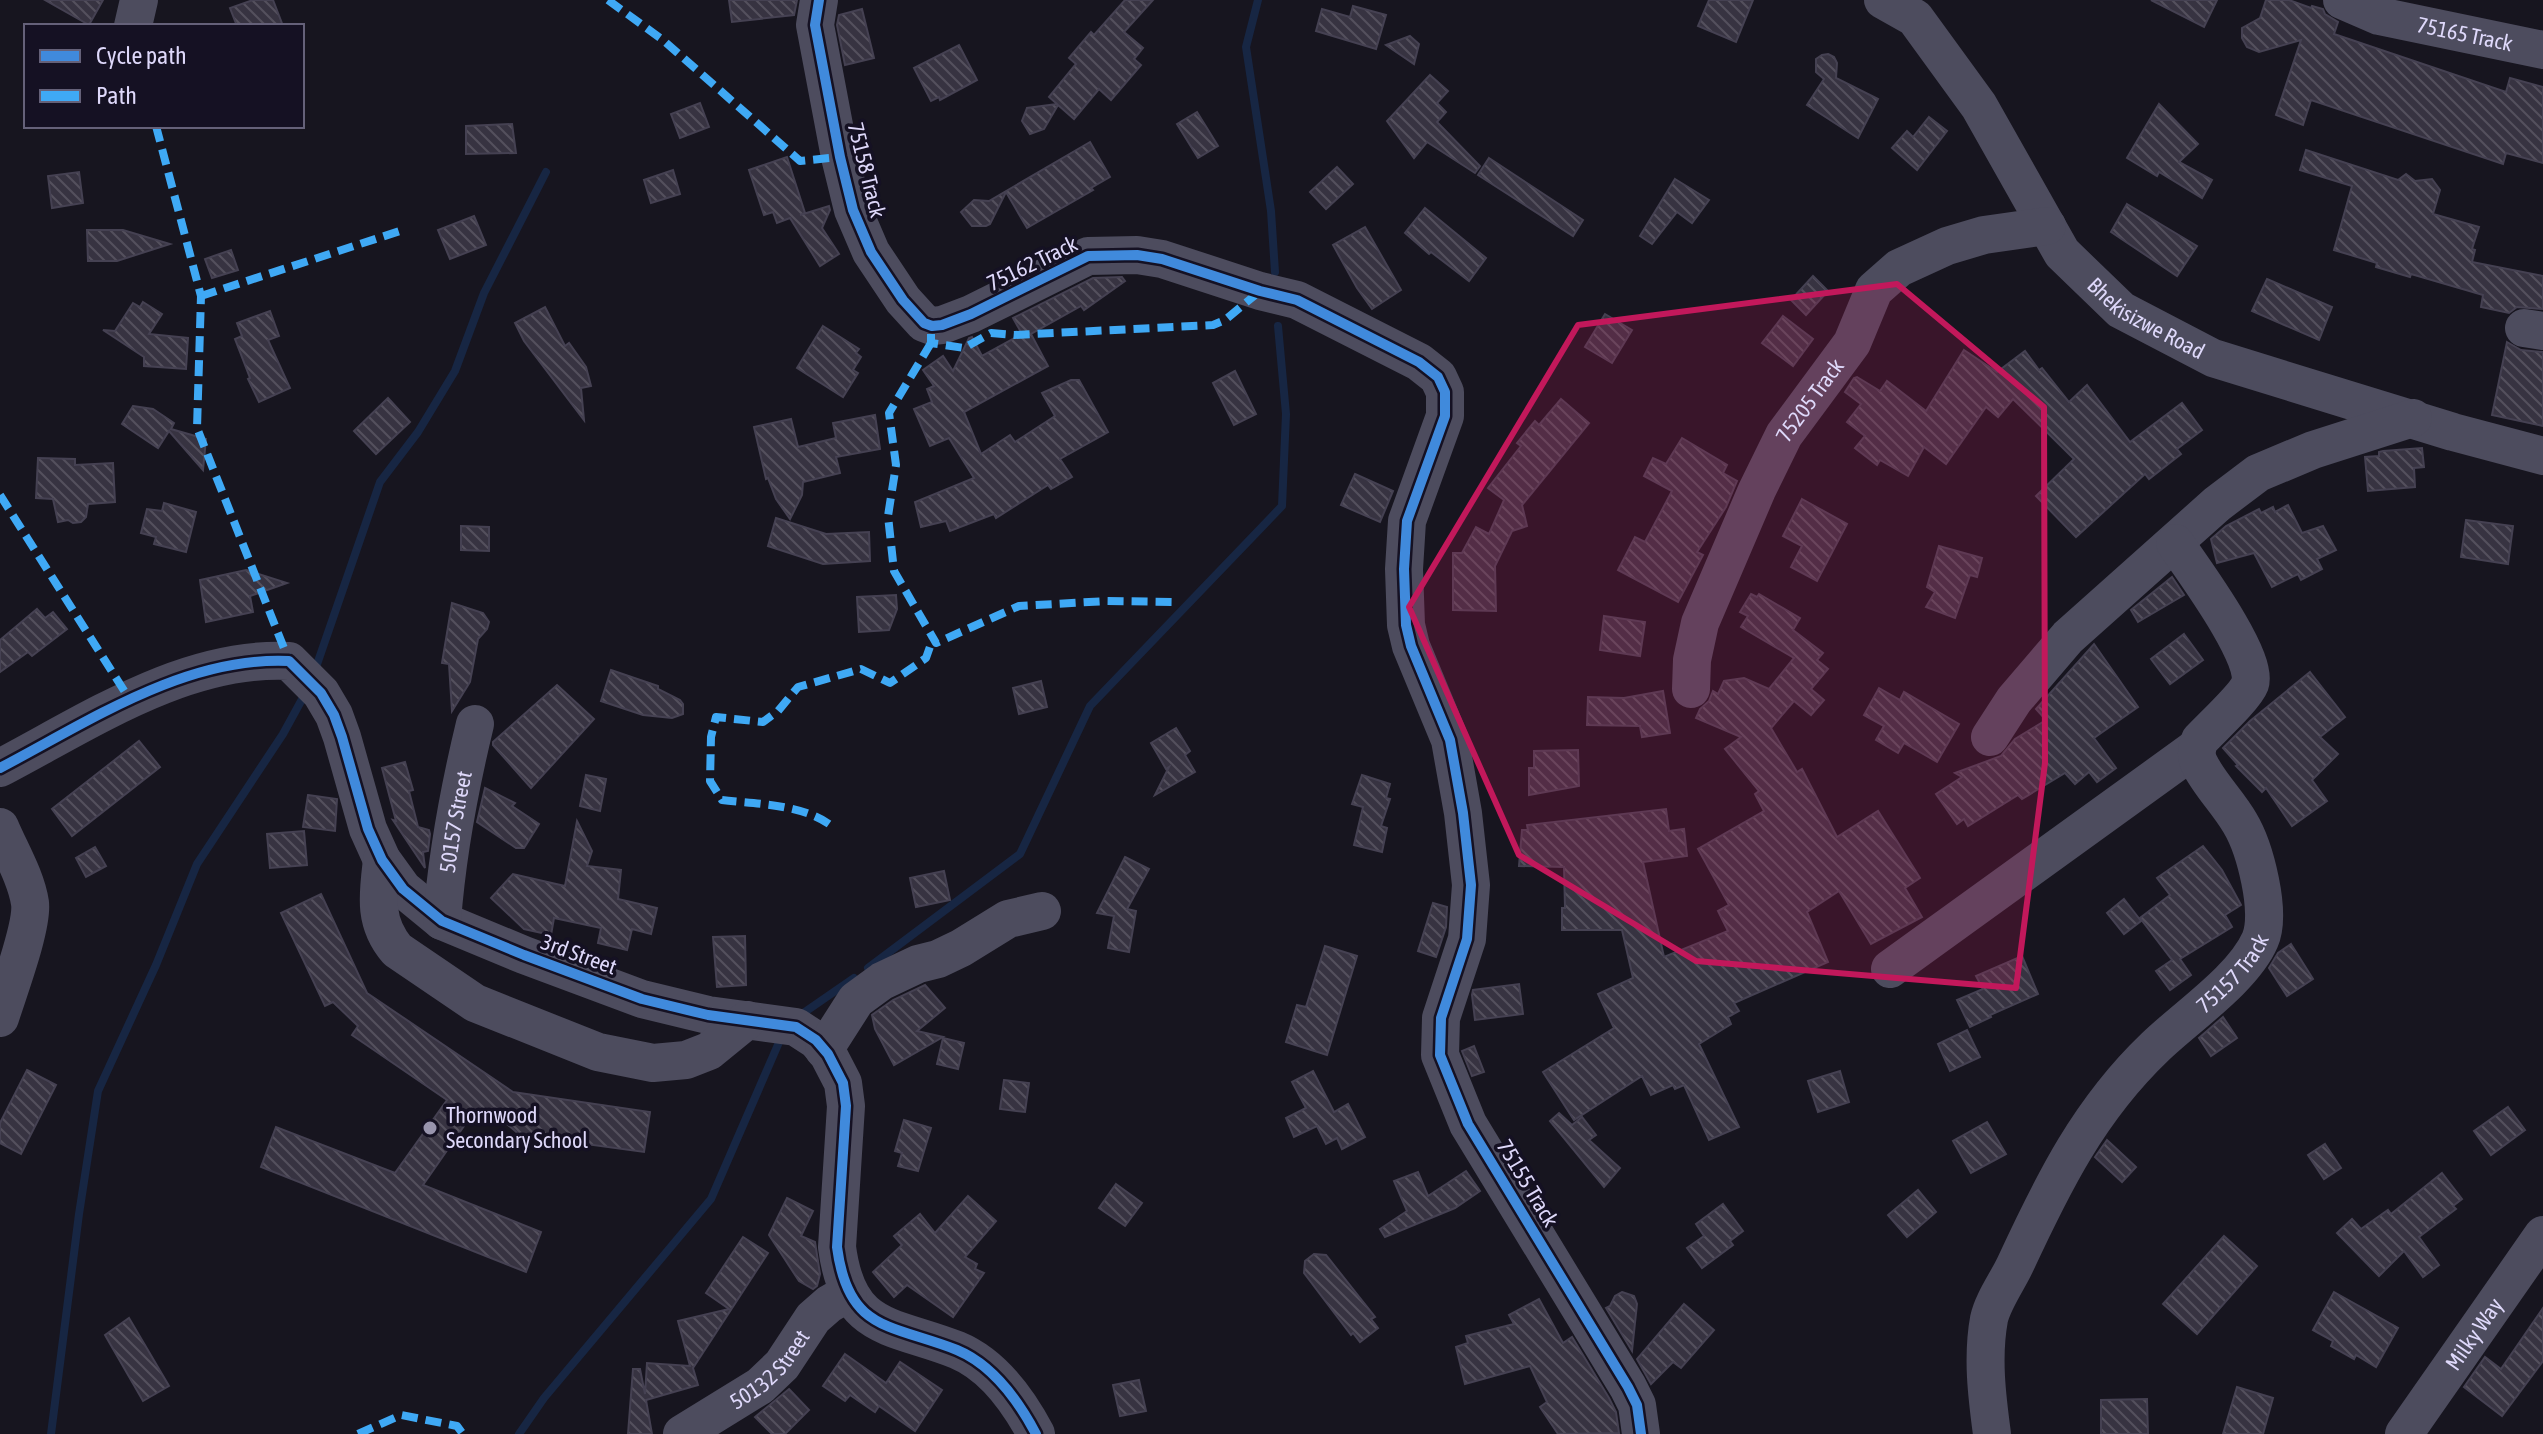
<svg xmlns="http://www.w3.org/2000/svg" width="2543" height="1434" font-family="'Asap Condensed',sans-serif">
<defs>
<pattern id="building-back-hatch" width="6" height="6" patternUnits="userSpaceOnUse" patternTransform="scale(2)"><rect width="6" height="6" fill="#373341"/><path d="M-1 5l2 2M0 0l6 6M5-1l2 2" fill="none" stroke="#54505d"/></pattern>
</defs>
<rect width="100%" height="100%" fill="#17151f"/>
<g fill="none" stroke-linecap="round" stroke-linejoin="round">
<g stroke="#172643" stroke-width="8">
<polyline points="1258,0 1246,47 1271,211 1275,272"/>
<polyline points="314,673 380,482 418,432 455,371 484,293 546,172"/>
<polyline points="868,968 1020,854 1090,706 1282,506 1286,414 1278,326"/>
<polyline points="799,1016 854,978"/>
<polyline points="51,1434 79,1214 98,1091 156,965 197,864 283,734 306,692"/>
<polyline points="519,1434 544,1398 711,1199 780,1040"/>
</g>
</g>
<g fill="url(#building-back-hatch)" stroke="#454152" stroke-width="2">
<polygon points="45,0 103,0 89,25"/>
<polygon points="253,0 273,0 283,26 237,26 230,8"/>
<polygon points="729,0 797,0 794,15 732,22"/>
<polygon points="1125,0 1153,0 1124,32 1143,48 1134,59 1141,65 1111,100 1099,89 1074,119 1058,105 1044,129 1030,134 1022,121 1027,108 1057,104 1049,97 1076,64 1069,58 1091,32 1094,35"/>
<polygon points="1709,0 1753,0 1736,42 1698,26"/>
<polygon points="2151,0 2217,0 2204,27"/>
<polygon points="2266,0 2289,0 2311,8 2312,6 2323,9 2325,14 2338,22 2334,34 2506,92 2510,78 2543,87 2543,163 2506,153 2503,164 2311,100 2303,125 2276,115 2301,40 2259,52 2247,47 2242,38 2242,28 2260,18"/>
<polygon points="1353,6 1386,15 1376,49 1316,31 1322,9 1350,17"/>
<polygon points="862,9 874,58 845,65 837,25 839,15"/>
<polygon points="1410,36 1419,44 1414,64 1386,45"/>
<polygon points="959,45 977,80 940,100 939,97 931,101 914,68"/>
<polygon points="1828,54 1834,57 1837,63 1836,78 1878,99 1858,138 1807,105 1824,79 1816,72 1816,59 1822,55"/>
<polygon points="1430,75 1448,91 1437,103 1446,112 1437,122 1480,166 1475,173 1427,142 1414,158 1387,121"/>
<polygon points="700,103 709,127 680,138 671,114"/>
<polygon points="2159,104 2198,144 2179,162 2212,180 2202,198 2159,172 2157,176 2127,158"/>
<polygon points="1197,112 1218,146 1198,158 1177,124"/>
<polygon points="1929,117 1947,131 1917,170 1892,148 1907,131 1913,137"/>
<polygon points="512,124 516,153 466,154 466,126"/>
<polygon points="1090,142 1110,177 1091,188 1093,190 1027,228 1006,192 990,224 986,226 972,226 961,212 974,200 989,201"/>
<polygon points="2306,150 2398,180 2406,174 2415,181 2432,179 2440,190 2433,214 2479,227 2472,249 2475,250 2472,262 2543,276 2543,309 2517,307 2509,313 2481,307 2483,295 2411,274 2410,277 2376,267 2377,263 2334,250 2352,186 2300,170"/>
<polygon points="787,157 805,213 800,215 829,206 830,210 822,228 839,254 820,266 790,218 777,223 773,212 764,215 749,170"/>
<polygon points="1489,158 1583,220 1573,236 1478,175"/>
<polygon points="1337,167 1353,184 1326,209 1310,192"/>
<polygon points="673,170 680,194 651,203 644,180"/>
<polygon points="79,172 83,203 52,208 48,176"/>
<polygon points="1675,179 1709,200 1692,223 1677,212 1652,244 1640,236"/>
<polygon points="2127,204 2197,246 2177,276 2111,232"/>
<polygon points="1425,208 1486,258 1469,281 1431,252 1429,254 1405,233"/>
<polygon points="474,216 486,245 450,259 438,230"/>
<polygon points="1365,227 1401,290 1372,309 1357,288 1333,245"/>
<polygon points="87,230 123,230 170,244 117,261 88,261"/>
<polygon points="231,250 238,270 212,278 205,259"/>
<polygon points="1813,276 1828,291 1806,315 1791,300"/>
<polygon points="1122,277 1125,281 1084,310 1081,306 1031,334 1048,366 964,412 981,454 1010,435 1015,442 1055,416 1042,393 1071,380 1079,380 1108,432 1060,459 1072,477 1051,489 1048,485 996,518 994,514 950,531 946,521 921,527 915,502 974,478 949,438 930,446 914,409 932,402 927,389 934,386 923,370 943,356 953,371 969,338 972,337 982,356 1022,334 1013,318 1093,278"/>
<polygon points="2267,279 2332,307 2319,340 2252,311"/>
<polygon points="143,302 162,314 149,334 188,338 186,369 144,366 144,357 103,330 115,331 133,303 140,307"/>
<polygon points="545,307 565,346 569,343 586,367 591,386 581,388 584,420 524,341 515,323"/>
<polygon points="270,311 279,336 268,340 290,388 259,402 248,379 250,378 235,339 242,336 237,323"/>
<polygon points="1605,314 1632,330 1612,363 1585,347"/>
<polygon points="1783,316 1813,339 1793,366 1762,343"/>
<polygon points="823,326 859,349 856,353 861,357 853,370 858,373 843,397 797,368"/>
<polygon points="2507,342 2521,350 2543,352 2543,426 2492,415"/>
<polygon points="1964,350 1997,372 2025,351 2039,370 2042,368 2069,402 2087,385 2130,442 2182,403 2202,430 2177,449 2181,454 2149,479 2145,474 2076,537 2036,496 2074,459 2013,399 1998,417 1986,407 1946,464 1924,447 1908,476 1880,460 1877,465 1855,448 1865,436 1847,422 1861,404 1845,392 1854,378 1857,377 1880,391 1887,381 1926,411"/>
<polygon points="1235,371 1256,414 1234,425 1213,383"/>
<polygon points="388,398 410,422 376,454 354,431"/>
<polygon points="1561,399 1589,423 1522,505 1527,526 1512,531 1495,566 1496,611 1453,610 1453,553 1462,553 1476,527 1489,534 1504,500 1488,488 1521,446 1517,443 1535,421 1539,425"/>
<polygon points="133,406 153,409 174,423 171,429 206,439 203,470 169,431 158,448 122,424"/>
<polygon points="875,415 880,449 836,457 840,473 803,482 802,495 790,519 776,499 768,478 766,479 754,427 791,419 798,447 836,438 833,423"/>
<polygon points="1682,438 1727,465 1723,473 1737,481 1726,507 1697,552 1703,555 1678,602 1618,570 1635,537 1645,542 1672,491 1644,476 1653,458 1666,464"/>
<polygon points="2422,448 2424,467 2414,468 2415,487 2368,491 2365,457 2379,456 2379,452 2383,451"/>
<polygon points="38,458 75,459 75,465 113,463 115,502 88,504 86,517 81,522 73,523 68,520 58,522 53,499 36,498"/>
<polygon points="1355,474 1393,491 1380,522 1341,505"/>
<polygon points="1802,499 1847,524 1817,581 1791,567 1802,546 1783,536"/>
<polygon points="164,503 196,512 186,552 154,544 156,537 141,533 147,509 162,511"/>
<polygon points="2288,505 2302,533 2323,526 2336,550 2317,559 2322,569 2301,580 2298,574 2272,587 2254,553 2217,563 2211,539 2226,526 2259,509 2261,513 2273,507 2275,512"/>
<polygon points="776,518 826,534 869,532 870,561 823,564 768,546"/>
<polygon points="2466,520 2513,526 2508,564 2461,557"/>
<polygon points="461,526 489,527 489,551 461,550"/>
<polygon points="1939,546 1982,558 1977,577 1970,575 1955,618 1926,607 1935,592 1927,587"/>
<polygon points="246,570 287,583 250,596 253,612 206,622 200,580"/>
<polygon points="2172,577 2184,595 2138,622 2131,610"/>
<polygon points="1751,594 1757,597 1759,594 1800,618 1793,630 1823,653 1817,660 1828,669 1811,689 1824,700 1811,715 1794,701 1771,728 1797,772 1802,769 1837,837 1878,811 1920,878 1905,888 1922,917 1871,944 1839,891 1807,912 1828,962 1734,1003 1739,1011 1728,1017 1731,1024 1699,1044 1739,1127 1709,1140 1684,1085 1675,1089 1673,1085 1651,1095 1642,1076 1574,1120 1543,1072 1614,1028 1598,994 1633,978 1622,930 1562,930 1562,908 1565,908 1564,867 1519,866 1522,830 1528,830 1527,825 1666,809 1669,831 1684,829 1687,856 1643,862 1664,957 1728,931 1718,911 1729,905 1698,849 1764,811 1755,794 1759,791 1725,749 1741,737 1696,718 1700,709 1709,701 1713,691 1718,694 1724,681 1744,678 1769,689 1794,658 1741,627 1748,616 1740,612"/>
<polygon points="896,595 897,609 889,630 859,632 857,597"/>
<polygon points="452,603 483,613 489,622 487,629 478,639 470,682 452,711 449,664 442,663"/>
<polygon points="37,609 45,618 53,612 67,629 32,656 28,652 0,672 0,640"/>
<polygon points="1604,616 1645,622 1640,656 1600,650"/>
<polygon points="2184,634 2203,660 2170,684 2151,659"/>
<polygon points="2094,644 2138,707 2094,738 2116,768 2097,782 2089,772 2075,784 2065,773 2022,799 2018,795 1968,826 1964,819 1957,824 1936,794 1962,777 1955,773 2001,756 2015,739 2046,720 2036,709"/>
<polygon points="611,670 658,686 658,689 680,700 683,704 683,714 672,718 643,715 601,701"/>
<polygon points="2310,672 2345,717 2320,737 2338,754 2312,780 2327,801 2292,826 2266,788 2262,792 2236,766 2238,765 2223,748 2250,721"/>
<polygon points="1041,681 1047,707 1019,714 1013,688"/>
<polygon points="557,685 594,719 531,788 493,745 493,742"/>
<polygon points="1879,688 1900,700 1904,692 1959,724 1937,762 1904,743 1898,753 1876,740 1884,726 1864,715"/>
<polygon points="1663,691 1670,733 1642,737 1640,726 1587,725 1588,697 1624,698"/>
<polygon points="1176,728 1190,751 1185,755 1195,772 1155,795 1169,767 1166,769 1151,743"/>
<polygon points="139,741 160,767 72,836 52,809"/>
<polygon points="1578,750 1579,786 1529,795 1529,768 1534,768 1534,751"/>
<polygon points="405,762 413,790 409,791 418,827 429,830 430,834 428,851 423,852 425,868 393,820 396,821 382,768"/>
<polygon points="586,775 606,779 600,811 580,806"/>
<polygon points="1362,775 1390,784 1386,798 1390,799 1381,826 1387,828 1382,852 1354,845 1363,807 1352,804"/>
<polygon points="485,788 515,803 512,806 539,824 524,848 516,848 477,822"/>
<polygon points="308,795 337,799 335,831 303,827"/>
<polygon points="577,821 592,851 587,866 621,870 618,899 657,908 651,934 632,929 627,950 598,943 601,928 554,918 551,935 524,929 491,898 513,874 565,886"/>
<polygon points="304,831 307,865 270,868 267,834"/>
<polygon points="2203,846 2222,870 2241,905 2225,915 2232,927 2180,959 2191,975 2170,990 2156,971 2172,960 2140,918 2170,895 2157,878"/>
<polygon points="95,847 106,866 86,877 76,858"/>
<polygon points="1125,857 1149,869 1127,909 1136,911 1129,952 1108,948 1114,916 1097,913"/>
<polygon points="944,871 950,900 916,907 910,878"/>
<polygon points="321,894 367,993 513,1092 650,1112 644,1152 520,1135 491,1111 483,1124 471,1116 423,1185 541,1232 526,1272 261,1167 276,1127 395,1173 447,1100 352,1035 358,1026 333,1002 325,1006 281,913"/>
<polygon points="2124,899 2141,921 2124,934 2107,913"/>
<polygon points="1433,903 1447,907 1446,927 1436,957 1418,951"/>
<polygon points="745,936 746,985 717,987 713,937"/>
<polygon points="2291,944 2313,979 2287,996 2269,968 2278,953"/>
<polygon points="1325,946 1357,956 1327,1055 1286,1042 1297,1005 1306,1007"/>
<polygon points="2022,956 2038,994 1990,1015 1991,1017 1970,1027 1957,1000 1983,989 1976,976"/>
<polygon points="1519,984 1523,1014 1475,1020 1472,995 1473,990"/>
<polygon points="925,985 945,1008 917,1031 943,1037 894,1065 875,1029 872,1015 893,1000"/>
<polygon points="2223,1017 2237,1038 2211,1056 2199,1038"/>
<polygon points="1967,1030 1980,1057 1950,1071 1938,1044"/>
<polygon points="943,1038 964,1043 958,1069 937,1064"/>
<polygon points="1474,1046 1484,1072 1472,1076 1462,1051"/>
<polygon points="27,1070 56,1085 21,1154 0,1143 0,1123"/>
<polygon points="1313,1071 1334,1112 1348,1104 1365,1137 1342,1149 1337,1138 1326,1144 1317,1126 1294,1137 1286,1118 1306,1108 1292,1082"/>
<polygon points="1840,1071 1849,1102 1818,1112 1808,1081"/>
<polygon points="1004,1080 1029,1083 1025,1112 1000,1109"/>
<polygon points="2508,1107 2525,1130 2491,1155 2474,1131"/>
<polygon points="1559,1113 1572,1125 1582,1117 1596,1135 1589,1140 1620,1168 1604,1187 1550,1121"/>
<polygon points="904,1120 931,1128 918,1171 898,1166 902,1153 895,1151"/>
<polygon points="1987,1122 2006,1154 1971,1173 1953,1141"/>
<polygon points="2107,1140 2136,1167 2122,1182 2095,1157"/>
<polygon points="2325,1144 2341,1168 2324,1179 2308,1155"/>
<polygon points="1466,1171 1480,1191 1455,1208 1385,1237 1380,1229 1407,1211 1394,1181 1418,1172 1428,1196"/>
<polygon points="2442,1173 2462,1199 2453,1206 2456,1209 2419,1237 2439,1265 2423,1277 2404,1251 2379,1276 2337,1233 2352,1219 2361,1229 2388,1210 2391,1214"/>
<polygon points="1116,1184 1142,1203 1125,1226 1099,1208"/>
<polygon points="1918,1190 1936,1212 1907,1237 1888,1215"/>
<polygon points="968,1196 996,1221 965,1257 977,1264 975,1269 984,1273 953,1317 907,1285 894,1297 873,1272 902,1245 894,1236 920,1214 935,1233"/>
<polygon points="787,1198 813,1211 801,1236 815,1242 820,1274 817,1286 813,1289 799,1281 769,1235"/>
<polygon points="1723,1204 1743,1231 1730,1241 1733,1245 1702,1268 1687,1248 1704,1236 1696,1224"/>
<polygon points="2224,1236 2257,1266 2197,1334 2163,1304"/>
<polygon points="743,1237 768,1253 693,1368 698,1385 646,1400 652,1434 628,1434 633,1369 640,1369 645,1394 647,1363 690,1366 678,1321 729,1309 706,1293"/>
<polygon points="1314,1254 1326,1255 1375,1317 1371,1319 1378,1328 1360,1342 1353,1333 1351,1335 1304,1273 1305,1261"/>
<polygon points="1622,1292 1634,1296 1637,1304 1632,1351 1606,1308 1610,1306 1615,1296"/>
<polygon points="2334,1292 2398,1328 2376,1367 2356,1355 2354,1359 2331,1346 2333,1341 2313,1330"/>
<polygon points="1539,1299 1563,1343 1572,1337 1609,1398 1616,1412 1619,1433 1558,1434 1540,1407 1547,1402 1530,1366 1465,1384 1456,1347 1468,1343 1466,1336 1514,1324 1509,1315"/>
<polygon points="1684,1304 1714,1330 1681,1368 1673,1362 1651,1384 1637,1359"/>
<polygon points="2543,1308 2543,1361 2502,1416 2464,1387 2485,1357 2501,1369"/>
<polygon points="129,1318 169,1386 143,1401 105,1335"/>
<polygon points="845,1354 886,1383 900,1362 942,1390 915,1431 879,1406 875,1412 850,1395 845,1401 823,1386"/>
<polygon points="1139,1380 1146,1411 1120,1416 1113,1385"/>
<polygon points="2237,1387 2273,1398 2263,1434 2223,1434"/>
<polygon points="789,1389 809,1410 785,1434 772,1434 755,1417"/>
<polygon points="2147,1399 2148,1434 2101,1434 2101,1400"/>
</g>
<g fill="none" stroke-linecap="round" stroke-linejoin="round">
<g stroke="#4d4c5e" stroke-width="38">
<polyline points="819,0 815,25 840,157 853,210 871,252 903,300 924,323 932,326 942,325 971,314 1088,256 1137,255 1162,259 1260,291 1297,300 1419,362 1438,377 1445,392 1445,416 1407,521 1404,569 1406,625 1411,646 1450,740 1463,813 1471,885 1467,939 1441,1018 1440,1055 1468,1124 1628,1387 1637,1405 1641,1434"/>
<path id="s1" d="M1883 0 1915 18 1979 106 2062 253 2121 310 2213 358 2453 432 2543 456"/>
<path id="s2" d="M2342 0 2379 16 2543 50"/>
<polyline points="133,26 139,0"/>
<polyline points="2524,328 2543,331"/>
<path id="s3" d="M1691 689 1692 660 1700 623 1757 490 1784 435 1852 343 1874 290 1899 268 1947 246 1984 235 2047 226"/>
<polyline points="1990,737 2014,700 2068,637 2217,504 2258,473 2313,450 2413,418"/>
<path d="M0 768C88 722 185 656 289 661L321 693 334 715 342 737 368 829 382 860 403 889 442 921 524 955 642 999 708 1015 796 1027 816 1040 828 1054 843 1083 846 1106 837 1247C848 1332 891 1324 957 1350 993 1365 1018 1400 1036 1434"/>
<path d="M0 827C10 851 26 877 30 903 33 926 8 992 0 1018"/>
<path d="M382 860C378 894 373 922 397 950L475 1003 598 1052 653 1063 686 1060 709 1051 747 1020"/>
<path id="s4" d="M442 921C447 854 459 790 475 724"/>
<polyline points="1890,969 2196,748"/>
<polyline points="824,1050 856,1000 882,981 918,964 938,959 961,948 1008,919 1042,911"/>
<path id="s5" d="M682 1434 760 1386 782 1365 813 1318 829 1304 848 1293"/>
<path id="s6" d="M1992 1434C1987 1397 1982 1357 1989 1319 1993 1301 2007 1282 2015 1265 2053 1183 2089 1110 2155 1047 2186 1017 2243 979 2260 940 2272 913 2255 848 2240 823 2228 802 2209 784 2199 763 2195 754 2197 747 2200 740 2212 727 2245 697 2250 684 2259 658 2192 568 2175 543"/>
<path id="s7" d="M2404 1434 2543 1235"/>
</g>
<g stroke="#3fa9f5" stroke-width="8" stroke-dasharray="16 8" stroke-linecap="butt">
<polyline points="608,0 663,40 800,161 840,157"/>
<polyline points="156,126 201,296 197,428 289,661"/>
<polyline points="201,296 406,229"/>
<polyline points="931,334 931,343 964,348 991,333 1014,335 1213,325 1225,320 1260,291"/>
<polyline points="931,343 889,413 896,465 888,516 894,571 936,643 1019,606 1107,601 1174,602"/>
<polyline points="0,495 130,700"/>
<path d="M829 824C800 804 756 804 722 800L710 781 711 737 716 717 763 722 778 711 798 687 861 669 890 683 926 658 933 638"/>
<polyline points="358,1434 401,1415 457,1426 463,1434"/>
</g>
<g stroke="#151123" stroke-width="15">
<g id="cycleway">
<polyline points="819,0 815,25 840,157 853,210 871,252 903,300 924,323 932,326 942,325 971,314 1088,256 1137,255 1162,259 1260,291 1297,300 1419,362 1438,377 1445,392 1445,416 1407,521 1404,569 1406,625 1411,646 1450,740 1463,813 1471,885 1467,939 1441,1018 1440,1055 1468,1124 1628,1387 1637,1405 1641,1434"/>
<path d="M0 768C88 722 185 656 289 661L321 693 334 715 342 737 368 829 382 860 403 889 442 921 524 955 642 999 708 1015 796 1027 816 1040 828 1054 843 1083 846 1106 837 1247C848 1332 891 1324 957 1350 993 1365 1018 1400 1036 1434"/>
</g>
</g>
<use href="#cycleway" stroke="#408adc" stroke-width="10"/>
</g>
<path fill="#c2185b" fill-opacity="0.2" stroke="#c2185b" stroke-width="6" stroke-linejoin="round" d="M1897 284 2044 407 2045 763 2016 988 1696 961 1519 855 1409 607 1578 325Z"/>
<circle fill="#9894ad" stroke="#151123" stroke-width="3" cx="430" cy="1128" r="8"/>
<g text-anchor="middle" stroke-width="7" stroke-linejoin="round" paint-order="stroke">
<g font-size="22" fill="#ded8fa" stroke="#151123">
<text dy="8" stroke="none"><textPath href="#s2" startOffset="128">75165 Track</textPath></text>
<text transform="translate(867 170) rotate(76)" y="8">75158 Track</text>
<text transform="translate(1032 263) rotate(-26)" y="8">75162 Track</text>
<text dy="8" stroke="none"><textPath href="#s1" startOffset="422">Bhekisizwe Road</textPath></text>
<text dy="8" stroke="none"><textPath href="#s3" startOffset="316">75205 Track</textPath></text>
<text dy="8" stroke="none"><textPath href="#s4" startOffset="100">50157 Street</textPath></text>
<text transform="translate(579 954) rotate(20)" y="8">3rd Street</text>
<text dy="8" stroke="none"><textPath href="#s6" startOffset="544">75157 Track</textPath></text>
<text transform="translate(1528 1183) rotate(59)" y="8">75155 Track</text>
<text dy="8" stroke="none"><textPath href="#s7" startOffset="122">Milky Way</textPath></text>
<text dy="8" stroke="none"><textPath href="#s5" startOffset="110">50132 Street</textPath></text>
</g>
<g font-size="22" fill="#ded8fa" stroke="#151123" text-anchor="start">
<text x="446" y="1123">Thornwood<tspan x="446" dy="25">Secondary School</tspan></text>
</g>
</g>
<rect x="24" y="24" width="280" height="104" fill="#151123" stroke="#656179" stroke-width="2"/>
<rect x="40" y="50" width="40" height="12" fill="#408adc" stroke="#656179" stroke-width="2"/>
<text x="96" y="64" font-size="24" fill="#ded8fa">Cycle path</text>
<rect x="40" y="90" width="40" height="12" fill="#3fa9f5" stroke="#656179" stroke-width="2"/>
<text x="96" y="104" font-size="24" fill="#ded8fa">Path</text>
</svg>
